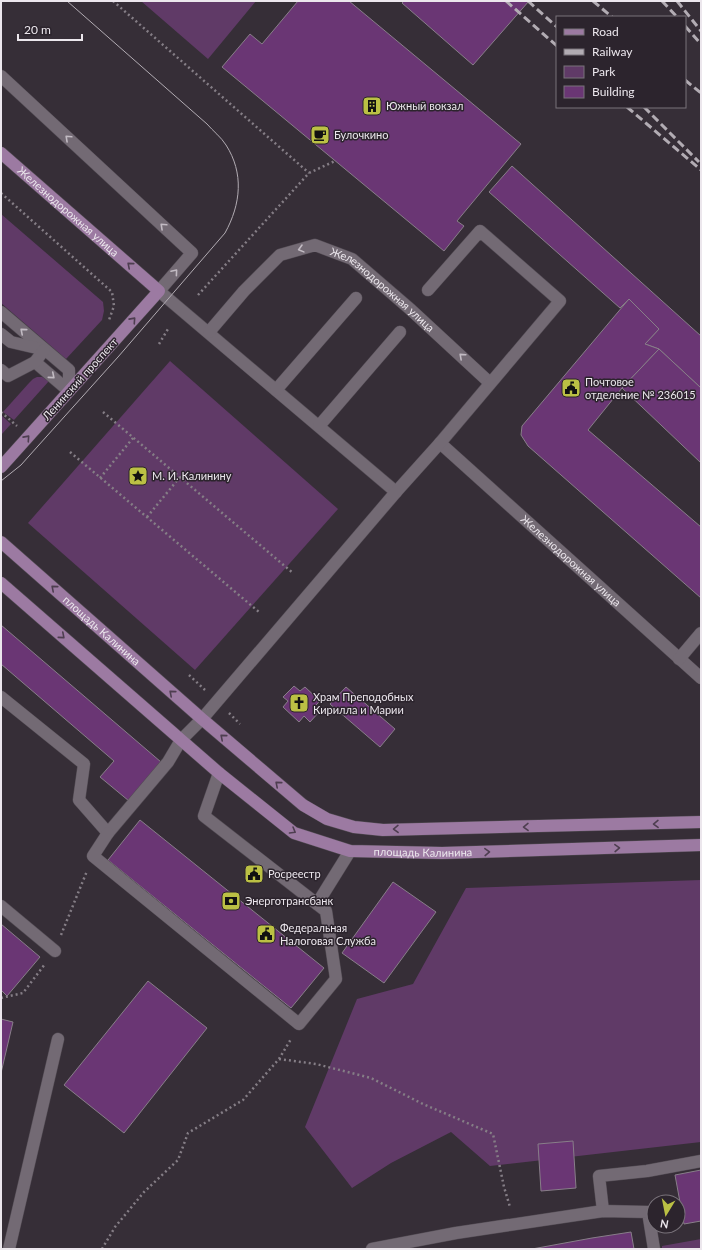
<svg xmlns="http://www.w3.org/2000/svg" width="702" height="1250" font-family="Lato,sans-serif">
<rect width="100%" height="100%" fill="#362e37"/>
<g fill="#603a67">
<polygon points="141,1 256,1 208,59"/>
<polygon points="1,214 103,302 104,311 102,320 66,359 1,303"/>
<polygon points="170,361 338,509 195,670 28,523"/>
<polygon points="37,377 42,377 49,381 14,420 3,412 29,383 33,379"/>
<polygon points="1,415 11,424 1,435"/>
<polygon points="701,880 701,1142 490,1166 451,1132 391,1163 352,1188 305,1127 357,999 413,984 466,888"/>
<polygon points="701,1239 701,1249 662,1249 662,1246"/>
</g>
<g fill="#6a3674" stroke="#887e89">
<polygon points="298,1 349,1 521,144 457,221 464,226 444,251 222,67 250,34 262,44"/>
<polygon points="404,1 529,1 473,65 402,3"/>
<polygon points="512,166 701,336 701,388 659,349 645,344 659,329 629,299 620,308 489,192"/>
<polygon points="629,299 659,329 645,344 659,349 622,388 588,430 701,527 701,598 528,446 521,435 522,426"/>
<polygon points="659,349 701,388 701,463 622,388"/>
<polygon points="1,625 161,762 129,801 100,777 114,761 1,664"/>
<polygon points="294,686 300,691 305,687 320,701 314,707 319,712 310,722 304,716 299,722 283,707 288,701 283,697"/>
<polygon points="346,687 395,729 380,747 330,704"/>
<polygon points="140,820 324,968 291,1008 108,860"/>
<polygon points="393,882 436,912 384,983 342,953"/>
<polygon points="1,924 40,957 7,996 1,990"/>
<polygon points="148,981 207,1028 124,1133 64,1085"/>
<polygon points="1,1019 13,1022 1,1073"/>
<polygon points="573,1141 576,1188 541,1191 538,1144"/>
<polygon points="701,1170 701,1221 684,1224 675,1175"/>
<polygon points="631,1232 634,1249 532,1249 592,1238"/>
</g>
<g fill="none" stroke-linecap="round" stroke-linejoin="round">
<g stroke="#534c54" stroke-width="13">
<g id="minor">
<polyline points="1,76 192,253 159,291 396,492"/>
<polyline points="1,312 69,370 69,391"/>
<path id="s1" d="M209 332 244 291 280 255 315 245 352 259 410 309 490 383"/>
<polyline points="1,334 11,342 41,349"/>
<polyline points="35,362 69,391"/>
<polyline points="1,370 8,376 35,362 44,350"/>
<polyline points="276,390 356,298"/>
<polyline points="319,426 400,332"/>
<path id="s2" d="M440 443 701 678"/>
<polyline points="679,659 701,633"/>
<polyline points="1,697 84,764 79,800 108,833 168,762 181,740 202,719 396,492 440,443 560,301 480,231 428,290"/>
<polyline points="108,833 93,856 299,1024 336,979 326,911 204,816 219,773"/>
<polyline points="317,904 350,851"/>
<polyline points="1,906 55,951"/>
<polyline points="603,1211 599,1176 647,1171 701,1161"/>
<polyline points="9,1249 58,1039"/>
<polyline points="372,1249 456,1233 603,1211 648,1212 654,1249"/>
</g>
</g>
<g stroke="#534c54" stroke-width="13">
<g id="major">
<path id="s3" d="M1 153 159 291 1 467"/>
<path id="s4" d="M1 542 202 719 303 805 327 819 354 827 383 830 701 822"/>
<path id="s5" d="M1 583 219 773 294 833 350 851 442 853 701 845"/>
</g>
</g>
<g stroke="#857e86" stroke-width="2.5" stroke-dasharray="2 3" stroke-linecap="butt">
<polyline points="113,1 309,173"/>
<polyline points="1,193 112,292 114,306 109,320"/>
<polyline points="198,295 309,173 335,161"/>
<polyline points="159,344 168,329"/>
<polyline points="1,412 17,426"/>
<polyline points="103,412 293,573"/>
<polyline points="70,452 259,612"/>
<polyline points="100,478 133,438"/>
<polyline points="147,517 180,477"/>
<polyline points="189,675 205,690"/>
<polyline points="229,713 240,724"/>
<polyline points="61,935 87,871"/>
<polyline points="1,998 23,993 45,964"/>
<polyline points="279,1059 316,1064 371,1078 423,1104 493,1134 504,1187 510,1207"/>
<polyline points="102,1249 115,1227 144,1192 178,1160 188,1133 243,1100 279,1059 291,1039"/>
</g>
<use href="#minor" stroke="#736a74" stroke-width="12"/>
<use href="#major" stroke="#9c7aa2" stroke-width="12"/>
<path stroke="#b2acb3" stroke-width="1" d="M1 481 21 465 29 456 118 357 225 233C241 204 244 173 226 145 221 137 213 131 207 124L67 1"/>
<g stroke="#b2acb3" stroke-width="3" stroke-dasharray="8 4" stroke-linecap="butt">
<polyline points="506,1 557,46"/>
<polyline points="528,1 557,27"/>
<polyline points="593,1 612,17"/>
<polyline points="662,1 677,17"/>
<polyline points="677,1 701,31"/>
<polyline points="685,26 701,44"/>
<polyline points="685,80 701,93"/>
<polyline points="627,107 701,170"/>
<polyline points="644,107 699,162"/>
</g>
</g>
<defs><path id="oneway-chevron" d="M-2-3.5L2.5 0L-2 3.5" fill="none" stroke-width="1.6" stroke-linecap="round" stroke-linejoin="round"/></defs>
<g stroke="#c2bbc3">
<use href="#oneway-chevron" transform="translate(68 138) rotate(-137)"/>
<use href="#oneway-chevron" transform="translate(163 226) rotate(-137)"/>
<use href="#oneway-chevron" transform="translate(301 249) rotate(165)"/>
<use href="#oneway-chevron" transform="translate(175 272) rotate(-50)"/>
<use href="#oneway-chevron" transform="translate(23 331) rotate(-139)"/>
<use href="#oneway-chevron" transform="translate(462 356) rotate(-138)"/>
<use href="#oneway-chevron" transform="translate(52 376) rotate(40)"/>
</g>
<g stroke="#4e3e50">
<use href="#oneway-chevron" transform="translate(130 265) rotate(-139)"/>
<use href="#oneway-chevron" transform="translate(133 320) rotate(-48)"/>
<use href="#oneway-chevron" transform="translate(27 438) rotate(-48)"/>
<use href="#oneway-chevron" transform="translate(54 588) rotate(-139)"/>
<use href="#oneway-chevron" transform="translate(62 636) rotate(41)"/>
<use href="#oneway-chevron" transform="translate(172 693) rotate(-139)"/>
<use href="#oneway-chevron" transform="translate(223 737) rotate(-139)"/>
<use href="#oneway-chevron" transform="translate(278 784) rotate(-139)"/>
<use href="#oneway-chevron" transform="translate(656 824) rotate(179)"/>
<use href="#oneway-chevron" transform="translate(526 827) rotate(179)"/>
<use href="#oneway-chevron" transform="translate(396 829) rotate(179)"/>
<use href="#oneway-chevron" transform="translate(293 831) rotate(30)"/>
<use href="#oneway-chevron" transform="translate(617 848) rotate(-2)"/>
<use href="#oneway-chevron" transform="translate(487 852) rotate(-2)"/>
</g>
<defs>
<g id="building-square" transform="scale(1)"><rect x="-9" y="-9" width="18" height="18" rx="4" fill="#bbc044" stroke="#2c242d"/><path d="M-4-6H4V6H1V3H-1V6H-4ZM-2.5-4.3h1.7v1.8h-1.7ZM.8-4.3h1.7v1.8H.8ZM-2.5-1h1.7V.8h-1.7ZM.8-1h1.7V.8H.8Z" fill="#111"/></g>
<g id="cafe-square" transform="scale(1)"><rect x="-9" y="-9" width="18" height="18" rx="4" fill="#bbc044" stroke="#2c242d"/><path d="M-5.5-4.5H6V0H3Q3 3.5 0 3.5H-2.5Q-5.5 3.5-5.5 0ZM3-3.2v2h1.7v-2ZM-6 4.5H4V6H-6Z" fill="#111"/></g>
<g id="civic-square" transform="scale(1)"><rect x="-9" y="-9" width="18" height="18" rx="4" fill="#bbc044" stroke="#2c242d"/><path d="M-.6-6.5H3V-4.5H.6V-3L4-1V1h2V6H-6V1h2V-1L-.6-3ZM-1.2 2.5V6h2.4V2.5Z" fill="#111"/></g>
<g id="sight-square" transform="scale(1)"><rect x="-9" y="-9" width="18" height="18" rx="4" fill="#bbc044" stroke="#2c242d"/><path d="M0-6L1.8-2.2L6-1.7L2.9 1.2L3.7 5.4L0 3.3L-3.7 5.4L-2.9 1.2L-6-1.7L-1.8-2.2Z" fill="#111"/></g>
<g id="church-square" transform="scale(1)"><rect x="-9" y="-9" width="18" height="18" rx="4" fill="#bbc044" stroke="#2c242d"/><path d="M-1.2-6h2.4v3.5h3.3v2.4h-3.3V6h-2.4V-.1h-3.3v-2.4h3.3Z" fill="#111"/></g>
<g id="bank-square" transform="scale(1)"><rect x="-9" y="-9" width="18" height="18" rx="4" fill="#bbc044" stroke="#2c242d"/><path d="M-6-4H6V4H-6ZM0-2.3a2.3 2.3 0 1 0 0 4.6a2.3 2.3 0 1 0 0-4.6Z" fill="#111"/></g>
</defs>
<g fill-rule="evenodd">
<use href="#building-square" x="372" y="106"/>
<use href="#cafe-square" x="320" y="135"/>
<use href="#civic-square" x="571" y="388"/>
<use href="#sight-square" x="138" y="476"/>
<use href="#church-square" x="299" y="703"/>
<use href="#civic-square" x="254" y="874"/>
<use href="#bank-square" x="231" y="901"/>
<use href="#civic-square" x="266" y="934"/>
</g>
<g text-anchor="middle" stroke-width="3" stroke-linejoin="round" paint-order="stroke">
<g font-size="11" fill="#ece7ed" stroke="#2c242d" text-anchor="start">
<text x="386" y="110">Южный вокзал</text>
<text x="334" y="139">Булочкино</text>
<text x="585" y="386">Почтовое<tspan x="585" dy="13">отделение № 236015</tspan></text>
<text x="152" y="480">М. И. Калинину</text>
<text x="313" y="701">Храм Преподобных<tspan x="313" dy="13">Кирилла и Марии</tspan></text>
<text x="268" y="878">Росреестр</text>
<text x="245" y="905">Энерготрансбанк</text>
<text x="280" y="932">Федеральная<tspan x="280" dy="13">Налоговая Служба</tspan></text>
</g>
<g font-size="11" fill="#ece7ed" stroke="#2c242d">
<text dy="4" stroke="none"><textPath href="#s3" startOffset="89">Железнодорожная улица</textPath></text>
<text dy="4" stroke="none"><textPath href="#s1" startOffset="223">Железнодорожная улица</textPath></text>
<text transform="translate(80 379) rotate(-48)" y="4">Ленинский проспект</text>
<text dy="4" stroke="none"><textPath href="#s2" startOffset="176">Железнодорожная улица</textPath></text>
<text dy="4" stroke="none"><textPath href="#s4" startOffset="134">площадь Калинина</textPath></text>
<text dy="4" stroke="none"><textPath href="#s5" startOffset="517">площадь Калинина</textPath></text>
</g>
</g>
<rect width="702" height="1250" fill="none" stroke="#ece7ed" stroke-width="4"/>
<rect x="556" y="16" width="130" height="92" fill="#2c242d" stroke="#79727a"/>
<rect x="564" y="29" width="20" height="6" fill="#9c7aa2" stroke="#79727a"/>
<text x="592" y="36" font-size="12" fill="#ece7ed">Road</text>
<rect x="564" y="49" width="20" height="6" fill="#b2acb3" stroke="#79727a"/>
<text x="592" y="56" font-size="12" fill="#ece7ed">Railway</text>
<rect x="564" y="66" width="20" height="12" fill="#603a67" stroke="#79727a"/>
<text x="592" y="76" font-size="12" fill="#ece7ed">Park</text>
<rect x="564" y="86" width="20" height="12" fill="#6a3674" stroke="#79727a"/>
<text x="592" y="96" font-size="12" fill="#ece7ed">Building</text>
<g transform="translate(666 1214) rotate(190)"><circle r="19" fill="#2c242d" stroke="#79727a"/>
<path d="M0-3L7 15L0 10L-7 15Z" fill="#bbc044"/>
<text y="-6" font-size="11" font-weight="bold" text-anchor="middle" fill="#ece7ed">N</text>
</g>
<path d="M18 34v6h64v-6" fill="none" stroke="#ece7ed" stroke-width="2"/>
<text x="24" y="34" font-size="12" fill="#ece7ed" stroke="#2c242d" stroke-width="3" paint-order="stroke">20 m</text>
</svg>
